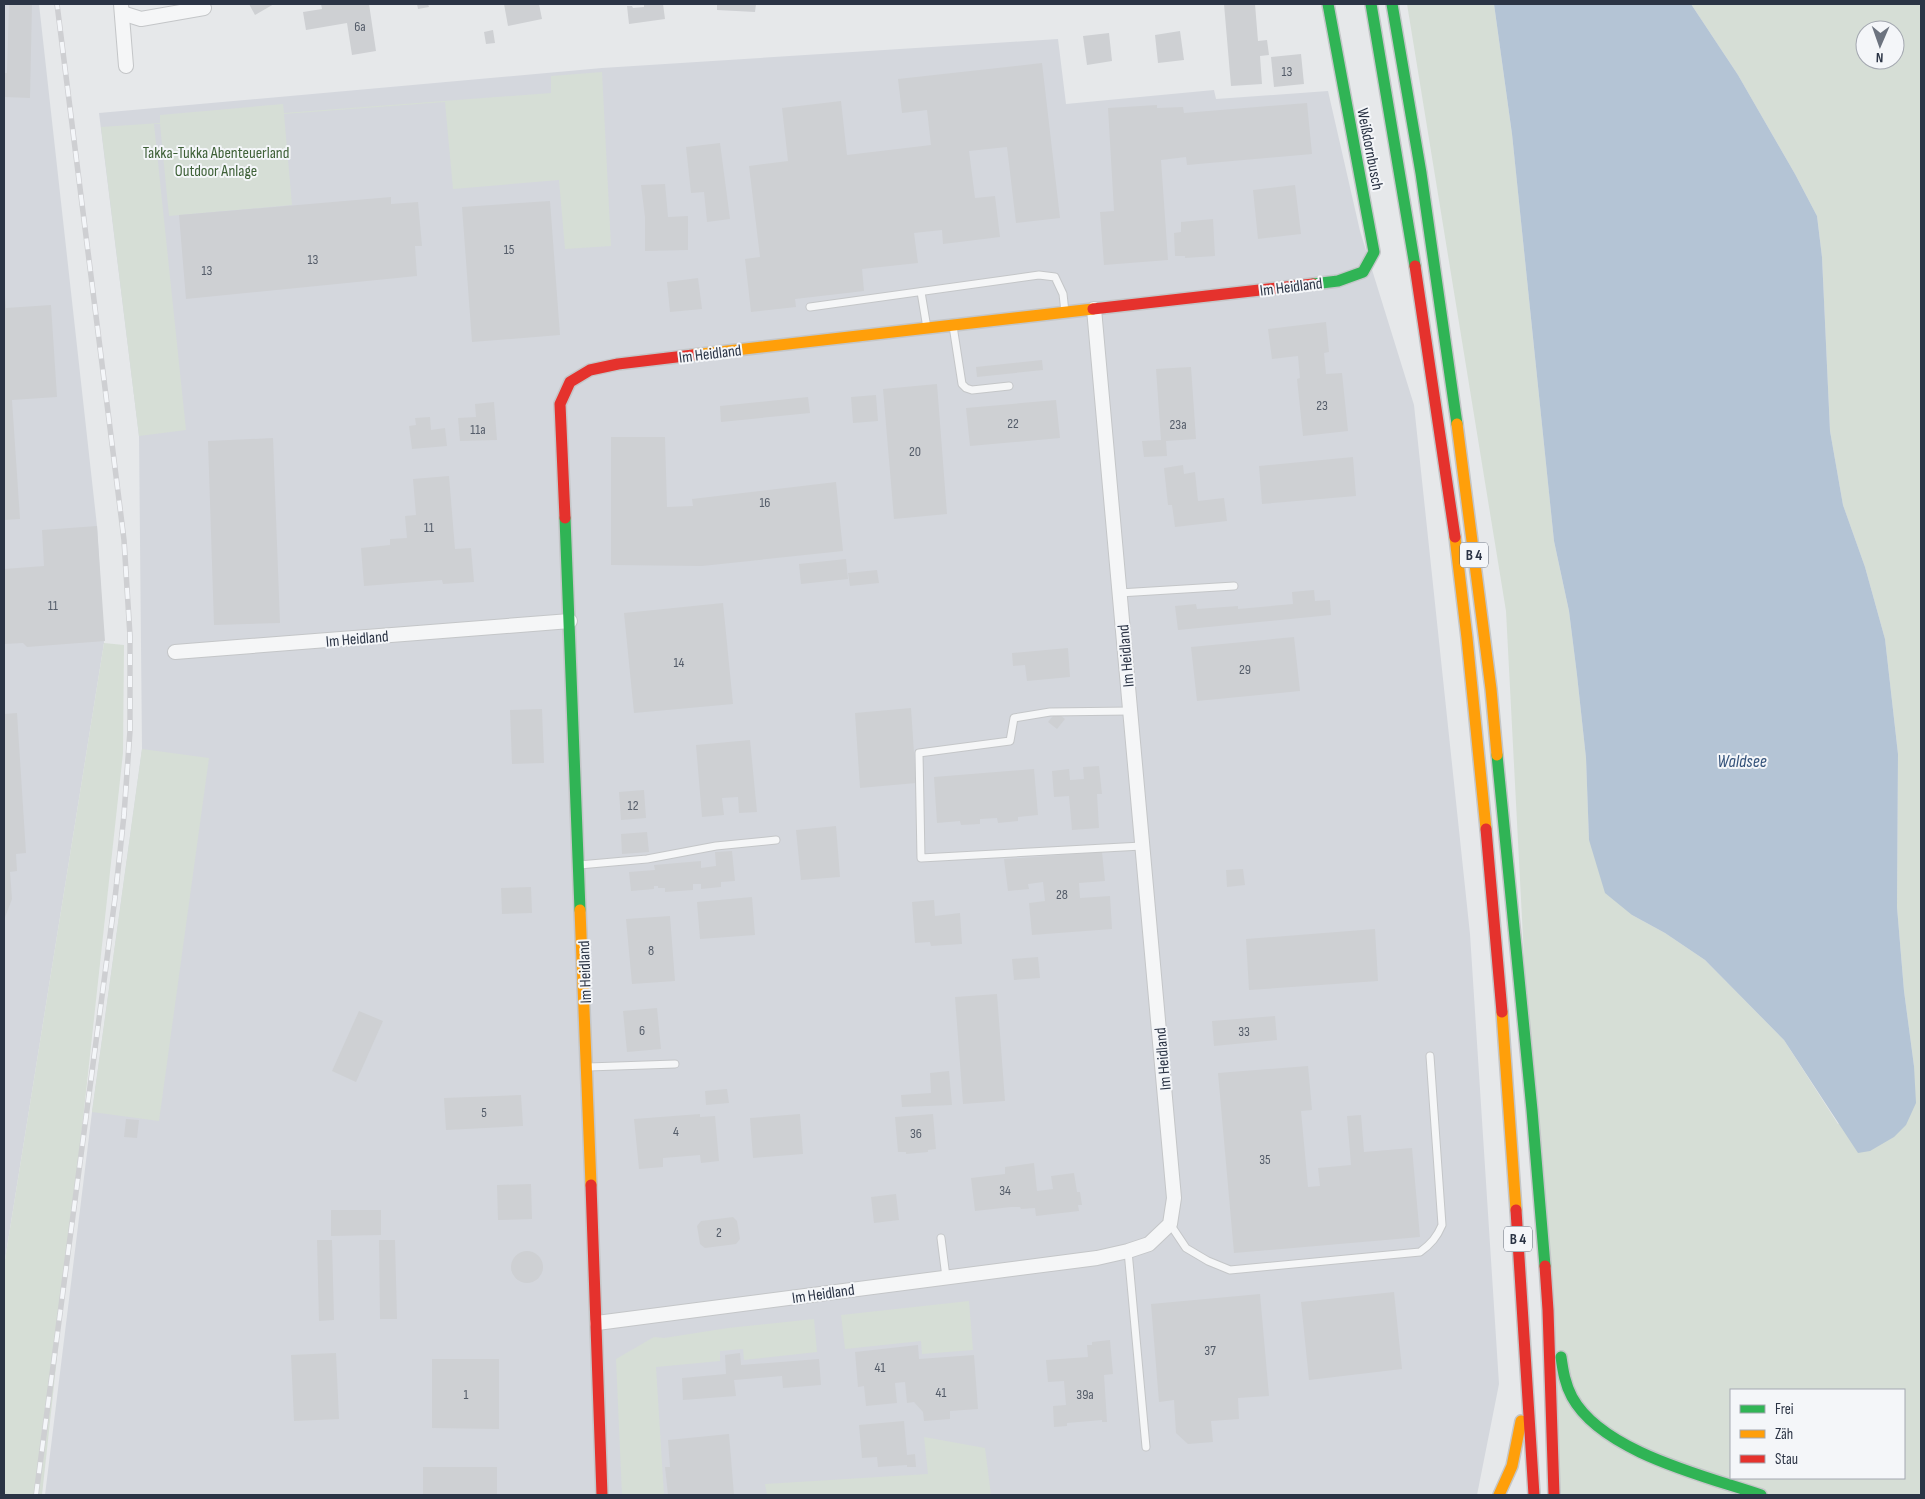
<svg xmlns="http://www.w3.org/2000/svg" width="1925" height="1499" font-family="'Sofia Sans Condensed',sans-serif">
<rect width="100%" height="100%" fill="#e6e8ea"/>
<g fill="#d4d7dd">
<polygon points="4,4 39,4 97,526 104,643 4,1266"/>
<polygon points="1058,39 1066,104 1214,90 1216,99 1328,91 1360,231 1414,405 1470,934 1499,1384 1477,1495 45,1495 92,1112 142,749 139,436 99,113 602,68"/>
</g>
<g fill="#d6ded6" fill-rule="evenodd">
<path d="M1407 4H1494L1512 134 1554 541 1569 611 1577 675 1586 758 1589 840 1632 915 1665 933 1705 960 1784 1040 1838 1124 1914 1066 1904 991 1897 907 1898 754 1885 639 1865 567 1843 505 1830 431 1822 257 1817 216 1795 174 1738 75 1691 4H1921V1495H1552L1506 611ZM1865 30H1895V60H1865ZM1731 1390H1904V1478H1731Z"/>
<polygon points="602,72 611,246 565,249 559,180 453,189 445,102 284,114 292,205 169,216 160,124 154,124 186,430 139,436 101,127 160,123 160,115 283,104 284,113 551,93 551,76"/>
<polygon points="104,643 124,645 123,753 42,1495 4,1495 4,1266"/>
<polygon points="142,749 209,758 159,1121 92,1112"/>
<polygon points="969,1301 973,1350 922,1354 921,1341 845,1349 841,1315"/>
<polygon points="814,1319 817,1352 744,1360 743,1349 720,1351 720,1361 656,1367 664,1495 622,1495 616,1359 654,1337 664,1338 728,1328"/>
<polygon points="924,1437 985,1448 991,1495 767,1495 765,1484 928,1474"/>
</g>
<polygon fill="#b4c4d5" points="1494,4 1691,4 1738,75 1795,174 1817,216 1822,257 1830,431 1843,505 1865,567 1885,639 1898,754 1897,907 1904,991 1914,1066 1916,1103 1906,1125 1894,1137 1870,1151 1858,1153 1784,1040 1705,960 1665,933 1632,915 1605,893 1589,840 1586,758 1577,675 1569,611 1554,541 1512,134"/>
<g fill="#ced0d3">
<polygon points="9,4 32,4 30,98 4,97 4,73 7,73"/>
<polygon points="249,4 274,4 255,15"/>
<polygon points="321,4 346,5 369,4 376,51 352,55 347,23 306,30 303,12 322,9"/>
<polygon points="417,4 428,4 429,7 418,9"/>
<polygon points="504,4 539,4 542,19 508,26"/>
<polygon points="663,4 665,19 629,24 627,6 632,6 633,8 644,7 644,5"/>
<polygon points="717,4 756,4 755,12 717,10"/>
<polygon points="1224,4 1255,4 1258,41 1267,40 1269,55 1260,56 1262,84 1231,86"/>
<polygon points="493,30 495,43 486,44 484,32"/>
<polygon points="1180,31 1184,60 1158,63 1155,35"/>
<polygon points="1109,33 1112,61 1087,65 1083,36"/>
<polygon points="1301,54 1304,84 1274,87 1271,57"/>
<polygon points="1042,63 1060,218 1016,223 1007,147 969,151 975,198 995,196 1000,237 943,244 942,230 914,233 918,263 862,269 864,291 795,299 796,307 751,312 745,259 760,257 749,166 788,161 782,108 841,101 847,155 931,145 927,110 902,113 898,79"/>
<polygon points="1307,103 1312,154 1187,165 1186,157 1161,160 1168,260 1104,265 1100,212 1114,211 1108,108 1157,105 1157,108 1183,107 1184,113"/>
<polygon points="720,143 730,219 707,222 704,192 691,193 686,147"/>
<polygon points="665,184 668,217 688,216 688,250 645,251 645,217 641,185"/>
<polygon points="1295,185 1301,234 1258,239 1253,190"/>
<polygon points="391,197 391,204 418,202 422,246 415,246 417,276 186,299 179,215"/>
<polygon points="550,201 560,335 472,342 462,207"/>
<polygon points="1213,219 1215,256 1185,258 1185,256 1175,256 1174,233 1181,232 1181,222"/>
<polygon points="698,278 702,309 670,312 667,282"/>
<polygon points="4,296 5,296 6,308 51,305 57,397 12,400 20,519 4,520"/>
<polygon points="1326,322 1329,352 1324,353 1326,374 1342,373 1348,431 1303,436 1297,379 1300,378 1298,356 1272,359 1268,329"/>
<polygon points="1042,360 1043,370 977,377 976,367"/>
<polygon points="1191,367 1196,439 1166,441 1167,456 1144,457 1142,441 1161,440 1156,369"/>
<polygon points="937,384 947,514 894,519 883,389"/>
<polygon points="876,395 878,421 853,423 851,397"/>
<polygon points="808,397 810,413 721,422 720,406"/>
<polygon points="1056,400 1060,438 970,446 966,408"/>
<polygon points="494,402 497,440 460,441 458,418 476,417 475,404"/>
<polygon points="430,417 431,430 445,428 447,446 412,449 409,426 416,425 415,418"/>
<polygon points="611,437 665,437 667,507 693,506 692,499 836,482 843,551 702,566 611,565"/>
<polygon points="273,438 280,623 214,625 208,441"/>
<polygon points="1353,457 1356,496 1262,504 1259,466"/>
<polygon points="1183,465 1184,474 1195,472 1198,501 1224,498 1227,521 1175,527 1172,505 1168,505 1164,468"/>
<polygon points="449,476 455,549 471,548 474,582 443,584 442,580 364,586 361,548 390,545 390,539 407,538 405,516 416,515 413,479"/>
<polygon points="97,526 105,641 27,647 23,643 4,644 4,569 44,566 42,530"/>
<polygon points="846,559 848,579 801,584 799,564"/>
<polygon points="877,570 879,583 850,586 848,573"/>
<polygon points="1314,590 1315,601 1330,600 1331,615 1178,630 1175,606 1196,604 1197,609 1238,606 1238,609 1293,604 1292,592"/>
<polygon points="723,603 733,704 634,713 624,613"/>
<polygon points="1294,637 1300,691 1197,701 1191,647"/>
<polygon points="1068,648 1070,677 1027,681 1025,665 1013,666 1012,653"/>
<polygon points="911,708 916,783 860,788 855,713"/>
<polygon points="542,709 544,763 512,764 510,710"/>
<polygon points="1056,712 1065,719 1057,729 1048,722"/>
<polygon points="17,713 26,853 16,854 17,871 10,872 12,899 4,920 4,714"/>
<polygon points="750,740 757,812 739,813 738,797 722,798 724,815 702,817 696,745"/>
<polygon points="1099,766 1102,794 1097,794 1099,828 1072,830 1069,796 1054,797 1052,771 1069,769 1070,780 1084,779 1083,767"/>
<polygon points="1034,769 1038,815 1018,817 1018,821 998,823 997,818 980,819 980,824 961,825 960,821 937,823 934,777"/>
<polygon points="644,790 646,818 621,820 619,792"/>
<polygon points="836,826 840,877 801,880 796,830"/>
<polygon points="647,832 649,852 622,854 621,834"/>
<polygon points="732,851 735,881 721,882 721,887 701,889 701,884 693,884 693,890 665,892 665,888 658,888 658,886 654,886 654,889 631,891 629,872 655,870 654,865 701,861 701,868 716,866 715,852"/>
<polygon points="1102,852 1105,881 1079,883 1080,898 1110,896 1112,929 1032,935 1029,903 1045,901 1043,882 1028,884 1029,889 1008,891 1004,859"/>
<polygon points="1243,869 1245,885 1227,887 1226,870"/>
<polygon points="531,887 532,913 502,914 501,888"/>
<polygon points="752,897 755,935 700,939 697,902"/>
<polygon points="934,900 935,916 960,913 962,944 931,946 930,942 915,943 912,902"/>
<polygon points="670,916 675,981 632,984 626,919"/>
<polygon points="1375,929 1378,981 1249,990 1246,939"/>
<polygon points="1038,957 1040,978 1014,980 1012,959"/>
<polygon points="997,994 1005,1101 963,1104 955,997"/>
<polygon points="657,1008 661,1049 627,1052 623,1011"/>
<polygon points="359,1011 383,1021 356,1082 332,1071"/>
<polygon points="1275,1016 1277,1040 1214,1046 1212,1021"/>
<polygon points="1308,1066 1312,1110 1301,1111 1308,1187 1320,1186 1318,1168 1351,1165 1347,1116 1361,1115 1364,1152 1412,1148 1420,1237 1234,1253 1218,1073"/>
<polygon points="949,1071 952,1105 902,1107 901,1095 931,1093 930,1073"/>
<polygon points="727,1089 729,1103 706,1105 705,1091"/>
<polygon points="521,1095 523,1126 446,1130 444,1098"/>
<polygon points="700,1114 700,1117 715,1116 719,1161 701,1163 700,1155 663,1158 663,1167 639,1169 634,1119"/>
<polygon points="800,1114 803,1154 753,1158 750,1118"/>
<polygon points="933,1114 936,1149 928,1150 928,1152 906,1154 906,1152 898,1152 895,1117"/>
<polygon points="126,1119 139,1120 137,1138 124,1137"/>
<polygon points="1034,1163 1037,1191 1053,1189 1051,1176 1074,1173 1077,1192 1080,1192 1082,1205 1078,1205 1079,1211 1036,1216 1035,1208 1021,1209 1020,1207 1011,1207 975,1211 971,1178 1005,1174 1005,1167"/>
<polygon points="531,1184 532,1219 498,1220 497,1185"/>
<polygon points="896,1194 899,1220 874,1223 871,1197"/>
<polygon points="331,1210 381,1210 381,1235 331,1236"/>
<polygon points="733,1217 737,1221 740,1239 736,1244 705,1248 700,1244 697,1226 701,1221"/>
<polygon points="317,1240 332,1240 334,1320 319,1321"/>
<polygon points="379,1240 395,1240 397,1319 380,1319"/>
<circle cx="527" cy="1267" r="16"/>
<polygon points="1394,1292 1402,1369 1309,1380 1301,1302"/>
<polygon points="1260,1294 1269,1396 1238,1398 1239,1419 1211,1421 1213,1442 1188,1444 1176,1433 1174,1400 1159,1402 1151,1304"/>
<polygon points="1110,1340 1113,1374 1104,1375 1107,1422 1102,1422 1102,1420 1067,1423 1067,1426 1054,1427 1053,1406 1066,1405 1064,1381 1048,1382 1046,1360 1088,1357 1087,1345 1092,1345 1092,1342"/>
<polygon points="918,1345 919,1359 974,1355 978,1409 950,1411 950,1419 924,1421 923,1412 914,1402 907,1403 905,1382 895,1383 897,1403 866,1406 864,1386 858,1387 855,1352"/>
<polygon points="336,1353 339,1419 294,1421 291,1355"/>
<polygon points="740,1353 741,1365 819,1359 821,1385 783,1388 782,1376 734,1380 736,1396 683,1400 682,1378 726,1374 725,1355"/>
<polygon points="432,1359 499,1359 499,1429 432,1428"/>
<polygon points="904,1421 907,1455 915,1454 916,1467 907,1467 907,1465 878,1467 877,1457 862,1458 859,1425"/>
<polygon points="729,1434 734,1495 668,1495 665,1467 670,1467 668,1440"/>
<rect x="423" y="1467" width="74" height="28"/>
</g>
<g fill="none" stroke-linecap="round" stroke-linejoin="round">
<g stroke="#c4c6c8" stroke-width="9">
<g id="lane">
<polyline points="921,292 927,328"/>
<polyline points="810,307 1039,275 1055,277 1063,294 1065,312"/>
<polyline points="953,326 962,384 966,388 972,390 1009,386"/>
<polyline points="1119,593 1234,586"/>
<polyline points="1130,711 1050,712 1014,718 1010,741 919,753 921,858 1142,846"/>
<polyline points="579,865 647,859 716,846 776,840"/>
<polyline points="588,1067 675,1064"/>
<path d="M1170 1224 1186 1248 1208 1261 1230 1270 1420 1252C1431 1244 1437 1237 1442 1225L1430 1056"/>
<polyline points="941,1238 946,1277"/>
<polyline points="1128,1251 1146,1447"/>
</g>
</g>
<g stroke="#c4c6c8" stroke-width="16">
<g id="street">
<polyline points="121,4 126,66"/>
<polyline points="122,13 141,19 204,8"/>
<polyline points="175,652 570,621"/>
<polyline points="597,1323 1097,1258 1128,1251 1149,1244 1170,1224 1174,1198 1094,309"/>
</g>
</g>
<g stroke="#c4c6c8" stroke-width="14">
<g id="fast">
<polyline points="1371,4 1415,266"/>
<polyline points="1392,4 1421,173 1457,424"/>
<polyline points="1313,284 1338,281 1363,272 1374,252 1328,4"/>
<polyline points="565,518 580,910"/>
<polyline points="1497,755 1532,1110 1545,1266"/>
<path d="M1561 1357C1563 1371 1565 1384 1572 1397 1602 1452 1705 1476 1761 1495"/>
</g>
</g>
<g stroke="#c4c6c8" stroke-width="14">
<g id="slow">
<polyline points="693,355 1093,309"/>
<polyline points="1457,424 1491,689 1497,755"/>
<polyline points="1455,537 1467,638 1486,829"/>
<polyline points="580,910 591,1185"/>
<polyline points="1502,1012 1516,1210"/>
<polyline points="1499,1495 1512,1466 1521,1421"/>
</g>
</g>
<g stroke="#c4c6c8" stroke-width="14">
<g id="jam">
<polyline points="1415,266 1455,537"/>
<polyline points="1093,309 1313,284"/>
<polyline points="565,518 560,404 570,382 590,370 618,364 693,355"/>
<polyline points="1486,829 1502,1012"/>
<polyline points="591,1185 602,1495"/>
<polyline points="1516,1210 1534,1495"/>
<polyline points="1545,1266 1548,1310 1554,1495"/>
</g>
</g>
<use href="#lane" stroke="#f5f6f7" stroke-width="7"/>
<use href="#street" stroke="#f5f6f7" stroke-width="14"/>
<use href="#fast" stroke="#30b455" stroke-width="11"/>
<use href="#slow" stroke="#ff9f0a" stroke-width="11"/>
<use href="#jam" stroke="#e5322d" stroke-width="11"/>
<g stroke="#cecfd2" stroke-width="5.5">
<polyline id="rail" points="36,1495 115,898 124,815 130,731 130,636 124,540 57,4"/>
</g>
<use href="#rail" stroke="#f4f6f9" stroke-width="4" stroke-dasharray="11" stroke-linecap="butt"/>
</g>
<g text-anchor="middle" stroke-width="4" stroke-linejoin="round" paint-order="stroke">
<g font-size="14" fill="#545c69">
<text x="360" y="31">6a</text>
<text x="1287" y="76">13</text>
<text x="509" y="254">15</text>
<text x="313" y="264">13</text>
<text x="207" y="275">13</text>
<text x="1322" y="410">23</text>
<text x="1013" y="428">22</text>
<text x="1178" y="429">23a</text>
<text x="478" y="434">11a</text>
<text x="915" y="456">20</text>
<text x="765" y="507">16</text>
<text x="429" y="532">11</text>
<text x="53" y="610">11</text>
<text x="679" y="667">14</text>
<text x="1245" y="674">29</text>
<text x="633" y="810">12</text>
<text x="1062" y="899">28</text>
<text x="651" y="955">8</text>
<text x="642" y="1035">6</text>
<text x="1244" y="1036">33</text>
<text x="484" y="1117">5</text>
<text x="676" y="1136">4</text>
<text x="916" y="1138">36</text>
<text x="1265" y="1164">35</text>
<text x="1005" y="1195">34</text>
<text x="719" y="1237">2</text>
<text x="1210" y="1355">37</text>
<text x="880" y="1372">41</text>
<text x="941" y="1397">41</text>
<text x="466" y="1399">1</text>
<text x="1085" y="1399">39a</text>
</g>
<g fill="#f4f6f9" stroke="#676e7b" stroke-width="1">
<rect x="1460" y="542.5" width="28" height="25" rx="4"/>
<rect x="1504" y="1226.5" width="28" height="25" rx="4"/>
</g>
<g font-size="15" font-weight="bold" fill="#2b3445">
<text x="1474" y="560">B 4</text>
<text x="1518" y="1244">B 4</text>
</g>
<g font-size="16" fill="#2b3445" stroke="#f4f6f9">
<text transform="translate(1371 149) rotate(79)" y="6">Weißdornbusch</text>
<text transform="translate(1291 286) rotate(-7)" y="6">Im Heidland</text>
<text transform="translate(710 353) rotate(-7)" y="6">Im Heidland</text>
<text transform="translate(357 638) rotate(-5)" y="6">Im Heidland</text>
<text transform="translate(1125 656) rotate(-95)" y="6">Im Heidland</text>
<text transform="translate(584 972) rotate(-92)" y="6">Im Heidland</text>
<text transform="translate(1162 1059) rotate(-95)" y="6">Im Heidland</text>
<text transform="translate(823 1293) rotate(-8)" y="6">Im Heidland</text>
</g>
<g font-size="16" fill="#3f6138" stroke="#f4f6f9">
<text x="216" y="158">Takka-Tukka Abenteuerland<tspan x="216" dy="18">Outdoor Anlage</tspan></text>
</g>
<g font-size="18" font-style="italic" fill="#34527a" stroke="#f4f6f9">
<text x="1742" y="767">Waldsee</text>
</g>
</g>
<rect width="1925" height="1499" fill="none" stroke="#2b3445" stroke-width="10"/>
<rect x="1730" y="1389" width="175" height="90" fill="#f4f6f9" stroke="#a4a8b1"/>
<rect x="1740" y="1405" width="25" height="8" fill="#30b455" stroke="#a4a8b1"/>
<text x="1775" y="1414" font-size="15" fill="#2b3445">Frei</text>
<rect x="1740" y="1430" width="25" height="8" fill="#ff9f0a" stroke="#a4a8b1"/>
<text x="1775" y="1439" font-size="15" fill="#2b3445">Zäh</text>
<rect x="1740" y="1455" width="25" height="8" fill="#e5322d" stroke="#a4a8b1"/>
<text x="1775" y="1464" font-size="15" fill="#2b3445">Stau</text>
<g transform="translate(1880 45) rotate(182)"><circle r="24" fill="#f4f6f9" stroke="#a4a8b1"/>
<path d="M0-4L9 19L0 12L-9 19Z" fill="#6c737f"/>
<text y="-8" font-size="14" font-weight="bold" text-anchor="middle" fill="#2b3445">N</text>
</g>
</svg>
